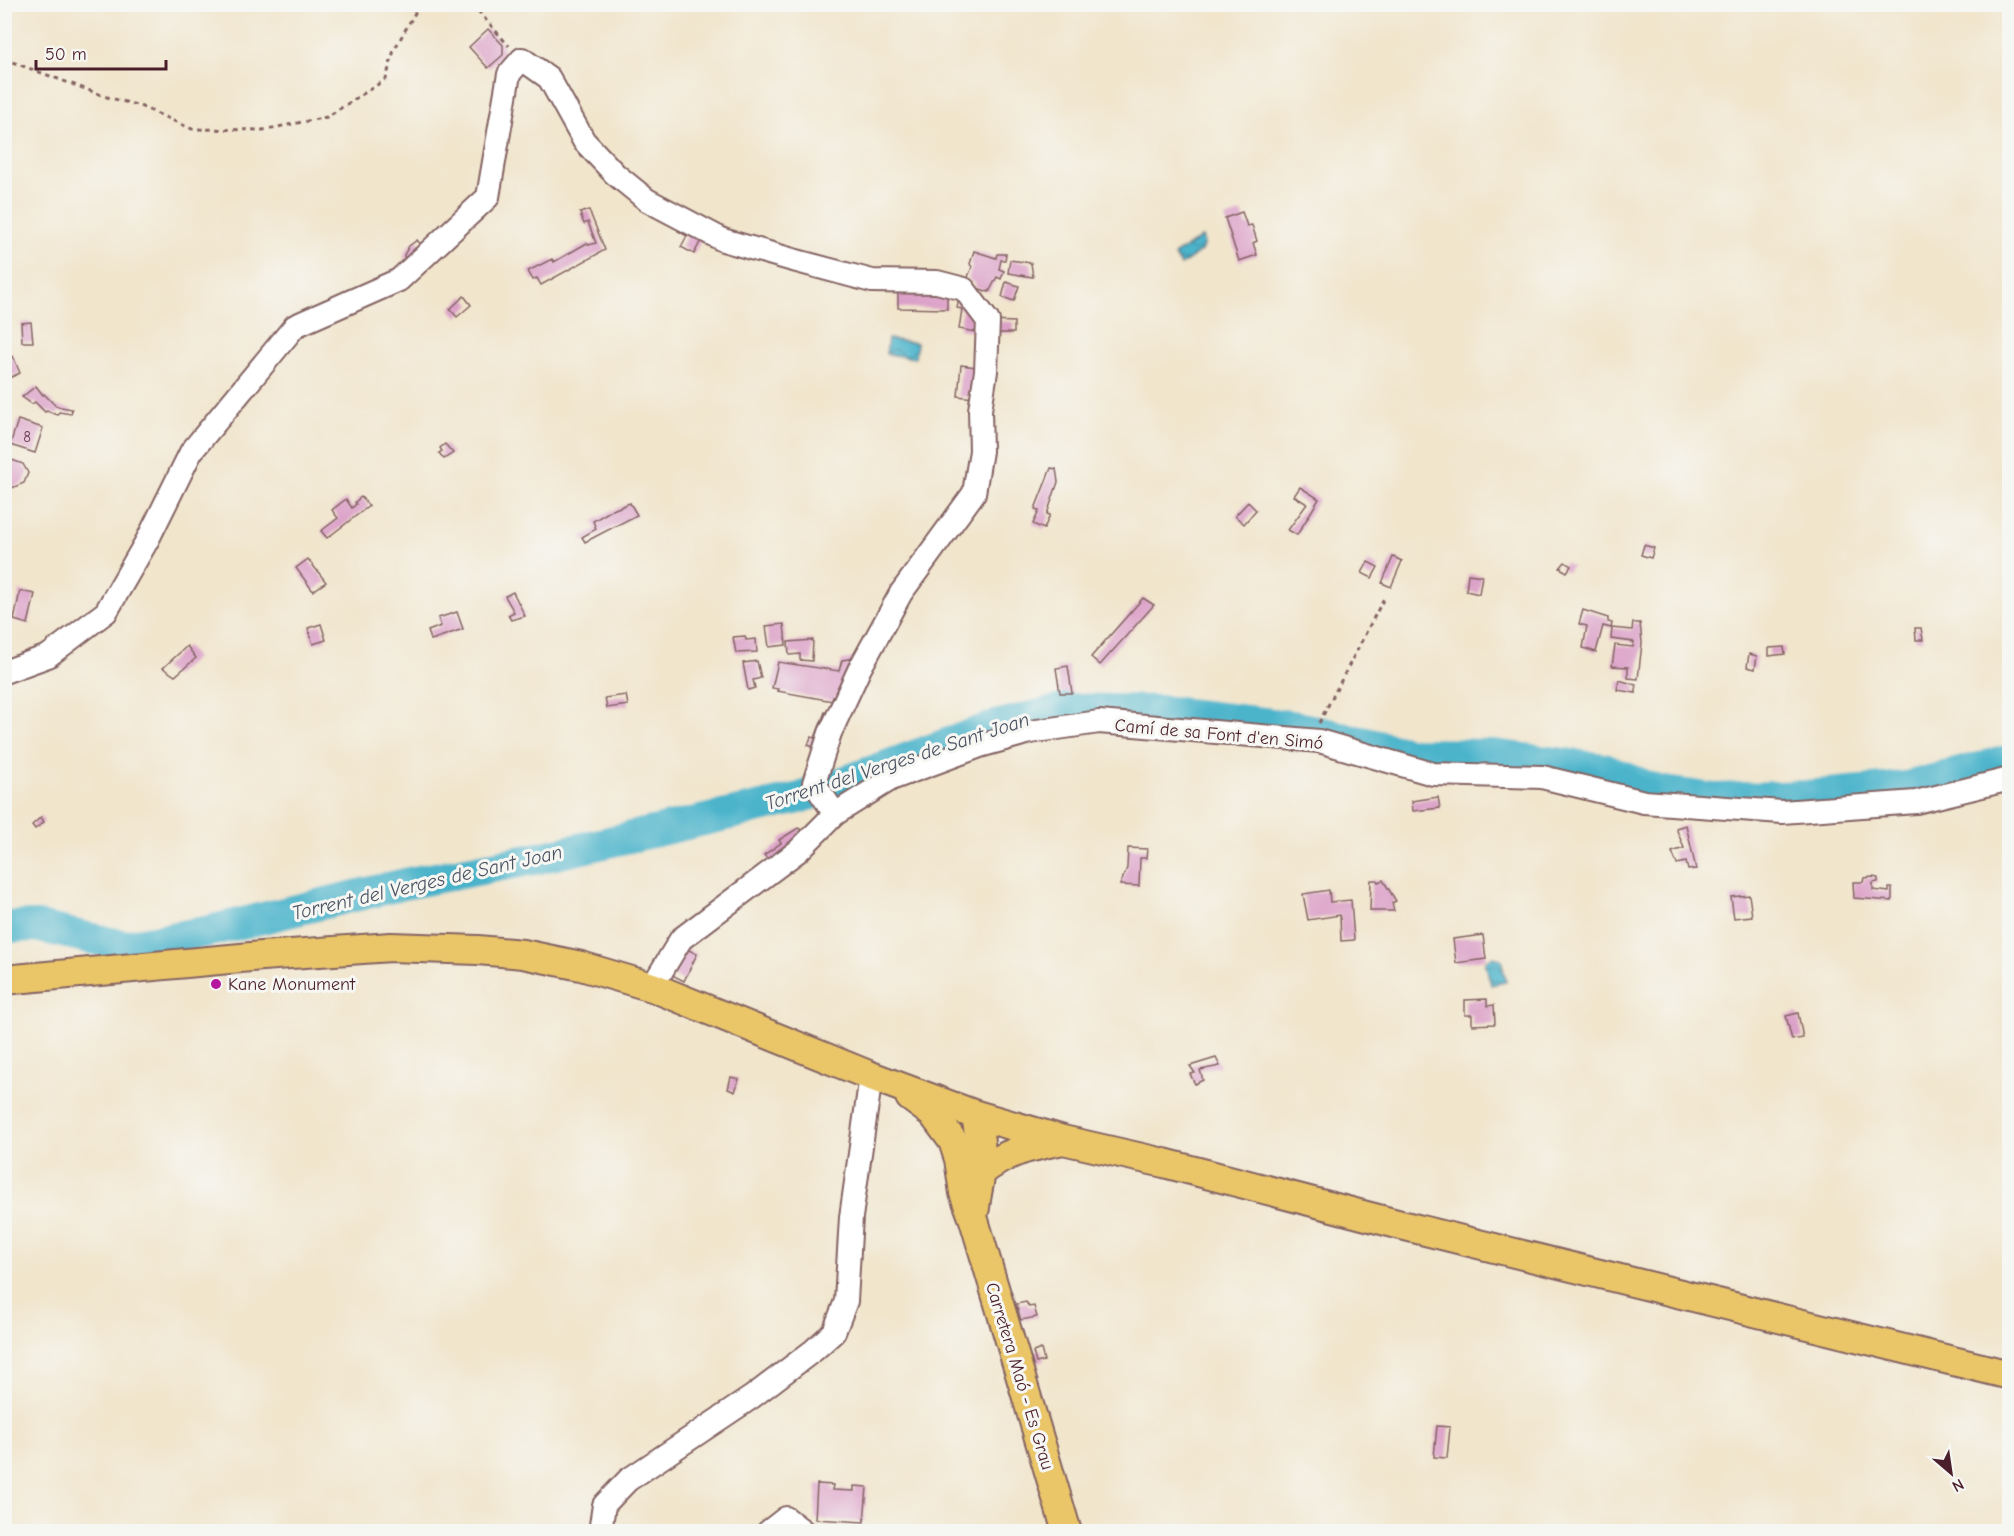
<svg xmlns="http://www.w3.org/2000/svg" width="2014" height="1536" font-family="'Comic Neue',sans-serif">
<defs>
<pattern id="water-waves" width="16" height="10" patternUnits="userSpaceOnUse" patternTransform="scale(1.5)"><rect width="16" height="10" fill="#4cb4cb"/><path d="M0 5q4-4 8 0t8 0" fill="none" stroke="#4192a5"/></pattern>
</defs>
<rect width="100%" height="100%" fill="#f6f6f2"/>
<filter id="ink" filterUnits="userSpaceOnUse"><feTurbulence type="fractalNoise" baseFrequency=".0167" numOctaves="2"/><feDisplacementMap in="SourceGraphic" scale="12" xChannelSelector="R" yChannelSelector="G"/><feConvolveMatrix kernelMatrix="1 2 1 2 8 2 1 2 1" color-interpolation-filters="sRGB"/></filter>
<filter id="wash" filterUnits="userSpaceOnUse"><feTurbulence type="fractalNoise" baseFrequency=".008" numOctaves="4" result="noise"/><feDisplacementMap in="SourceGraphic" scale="24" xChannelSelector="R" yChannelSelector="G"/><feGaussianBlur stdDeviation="1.35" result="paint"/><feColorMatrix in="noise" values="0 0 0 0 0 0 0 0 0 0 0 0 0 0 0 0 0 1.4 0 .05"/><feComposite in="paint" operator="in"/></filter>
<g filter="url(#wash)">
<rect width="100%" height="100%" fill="#f1e5cc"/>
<g fill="url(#water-waves)" stroke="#4b6a7b" stroke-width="1.5">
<polygon points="1202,237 1204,243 1201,251 1181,265 1174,255"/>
<polygon points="888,339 917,343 915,358 886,354"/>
<polygon points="1492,957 1501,959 1506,982 1491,985 1485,962"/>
</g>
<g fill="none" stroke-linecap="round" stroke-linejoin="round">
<polyline stroke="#4cb4cb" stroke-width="32" points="4,927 35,926 125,946 205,932 409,883 539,858 800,798 995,726 1066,709 1160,711 1298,727 1413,754 1492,755 1604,769 1658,791 1715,799 1806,796 1906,787 2010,760"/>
</g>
<g id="blocks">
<g fill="#dca1c8">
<polygon points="488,29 503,45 503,55 488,68 469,47"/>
<polygon points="589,210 605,250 541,285 537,278 533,280 528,271 552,259 554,262 587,243 589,245 596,243 588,222 584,224 580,213"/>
<polygon points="1242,212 1247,226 1252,225 1257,241 1253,243 1257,255 1239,261 1225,218"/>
<polygon points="682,224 703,236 694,254 681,247 687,236 678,231"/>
<polygon points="417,240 425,250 404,260 404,255 409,246"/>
<polygon points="974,251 996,258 997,254 1006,254 1005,260 1001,260 999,269 1004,271 1001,279 997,277 989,292 974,287 975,283 970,281 968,277 972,267 970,264"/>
<polygon points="1010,260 1031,263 1033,277 1008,273"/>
<polygon points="1006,282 1019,286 1014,301 1002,297"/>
<polygon points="898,287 947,290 947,309 898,308"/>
<polygon points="965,295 981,333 959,329 962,309 957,308 958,302 964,303"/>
<polygon points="464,296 471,305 457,317 450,309"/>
<polygon points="991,321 1014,322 1014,333 991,333"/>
<polygon points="31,322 33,342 22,342 21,323"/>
<polygon points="13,356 20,373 9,378 4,368 4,360"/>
<polygon points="961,365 976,367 974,398 958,396"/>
<polygon points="36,386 43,395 44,394 56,406 72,409 71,414 59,412 57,415 47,411 45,412 35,402 32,404 22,397"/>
<polygon points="18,420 43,428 35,453 10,445"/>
<polygon points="445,444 453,453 444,459 439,453 442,451 440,448"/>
<polygon points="12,460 23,464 28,473 24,483 12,488 4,485 4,463"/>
<polygon points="1051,468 1056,469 1058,482 1047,514 1050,515 1044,529 1033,524 1039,511 1035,509"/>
<polygon points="1300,487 1319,499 1297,535 1288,530 1307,504 1294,496"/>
<polygon points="361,497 369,506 327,538 321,531 338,518 332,510 346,499 352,508 356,504 355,502"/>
<polygon points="1248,502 1256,510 1244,524 1235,516"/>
<polygon points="630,503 637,515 585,542 582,537 596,529 593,521 610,511"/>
<polygon points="1644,545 1654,548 1651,558 1641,555"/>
<polygon points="1393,557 1402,561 1391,587 1382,583"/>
<polygon points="308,559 326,582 313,591 296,568"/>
<polygon points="1368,562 1378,567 1372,578 1362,573"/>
<polygon points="1565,562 1571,566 1567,572 1560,568"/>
<polygon points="1468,574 1482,576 1479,594 1466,591"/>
<polygon points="20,591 35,594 28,624 14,620"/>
<polygon points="513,592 525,616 511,620 508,615 514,612 505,596"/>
<polygon points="1143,598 1154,605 1100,665 1091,657"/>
<polygon points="1583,610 1608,618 1608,622 1612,623 1611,628 1603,626 1596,652 1583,648 1587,626 1579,624"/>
<polygon points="457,612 463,629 431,640 428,631 441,626 438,618"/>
<polygon points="1633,623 1640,623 1642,643 1638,679 1628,678 1628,667 1612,666 1615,645 1633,647 1634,642 1611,639 1612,628 1632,630"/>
<polygon points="321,624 326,640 313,644 308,628"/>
<polygon points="784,624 786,645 769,647 766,626"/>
<polygon points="1915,628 1921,628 1923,640 1916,640"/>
<polygon points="745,636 746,640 756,639 757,652 736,653 733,637"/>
<polygon points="813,640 812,661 800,660 800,654 789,655 788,642"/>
<polygon points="187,646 196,658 175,676 163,668"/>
<polygon points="1784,647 1785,654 1769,656 1769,648"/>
<polygon points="1749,654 1757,656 1755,669 1747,667"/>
<polygon points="856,658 838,702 777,691 778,689 772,688 778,662 839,671 842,660"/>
<polygon points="757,661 761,678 753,680 755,688 748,690 743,663"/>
<polygon points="1068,666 1072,693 1060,693 1056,668"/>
<polygon points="1619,680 1636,685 1636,693 1617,690"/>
<polygon points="626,695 628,705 607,708 605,698"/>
<polygon points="825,712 834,715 821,750 808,745 811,737 815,738"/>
<polygon points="1438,797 1440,808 1413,811 1412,801"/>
<polygon points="41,817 44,822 35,829 32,825"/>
<polygon points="1686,825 1696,869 1688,870 1686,862 1677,864 1672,852 1684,848 1676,828"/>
<polygon points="798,828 802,830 791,848 770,862 764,855 781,843 779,840"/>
<polygon points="1128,848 1147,849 1146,858 1140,858 1139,886 1120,885 1127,868"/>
<polygon points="1873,877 1878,878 1878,882 1873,883 1873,890 1889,892 1889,888 1892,888 1892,901 1854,898 1853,882 1863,882 1864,878"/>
<polygon points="1371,880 1377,880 1378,882 1383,880 1396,901 1392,903 1394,911 1370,911"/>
<polygon points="1329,890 1330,902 1351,900 1354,940 1341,941 1340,915 1308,920 1303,894"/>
<polygon points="1749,895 1752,916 1734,918 1731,897"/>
<polygon points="1483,935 1486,959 1456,963 1453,939"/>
<polygon points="685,948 697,954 684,981 672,975"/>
<polygon points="1487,999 1487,1006 1494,1005 1495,1024 1472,1025 1472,1015 1465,1015 1465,1000"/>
<polygon points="1798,1013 1803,1038 1792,1040 1786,1016"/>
<polygon points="1216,1058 1220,1066 1200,1070 1203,1080 1195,1084 1190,1074 1195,1073 1190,1066"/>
<polygon points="731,1077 739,1079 735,1092 728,1089"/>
<polygon points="1026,1302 1029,1307 1034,1306 1037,1317 1021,1320 1016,1304"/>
<polygon points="1041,1349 1044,1361 1036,1363 1033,1352"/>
<polygon points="1437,1426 1450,1427 1447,1458 1434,1457"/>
<polygon points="817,1484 833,1485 832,1490 854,1491 854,1486 867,1487 864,1522 815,1519"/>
</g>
</g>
</g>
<g filter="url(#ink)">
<use href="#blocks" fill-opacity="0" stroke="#846463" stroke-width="1.5"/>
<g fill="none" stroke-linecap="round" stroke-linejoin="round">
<g stroke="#846463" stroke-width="26">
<g id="minor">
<polyline points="4,672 48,656 106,612 148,539 191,452 295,326 399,280 488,197 509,74 522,59 549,78 584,141 615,174 647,200 723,240 793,260 872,281 937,282 964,289 988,321 986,371 980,410 981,451 974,493 901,593 860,668 830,733 814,783 835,814"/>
<polyline points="652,987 681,939 798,851 835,814 891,779 980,746 1030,732 1099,722 1319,741 1433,774 1542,777 1644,802 1782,812 1916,802 2010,779"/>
<polyline points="600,1532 604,1505 628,1480 752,1397 814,1350 834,1332 846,1301 851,1217 871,1076"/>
<polyline points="768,1532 786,1518 804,1532"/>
</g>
</g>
<g stroke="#846463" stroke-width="32">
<g id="major">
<polyline points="4,980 262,956 391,947 478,950 523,954 581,966 652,987 871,1076 976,1115 1063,1140 1164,1163 1401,1225 2010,1375"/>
<polyline points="910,1097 933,1114 953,1141 959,1159 964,1193 974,1220 1067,1532"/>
<path d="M981 1172C1009 1151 1025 1148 1058 1141"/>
<path d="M975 1208C976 1195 980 1182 981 1169 982 1151 979 1133 976 1115"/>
</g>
</g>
<g stroke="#846463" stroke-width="3" stroke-dasharray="4.5 4.5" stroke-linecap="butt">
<polyline points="472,4 509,46"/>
<polyline points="4,59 107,97 140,106 192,129 263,130 327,117 386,79 394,50 420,4"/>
<polyline points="1319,723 1384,598"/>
</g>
<use href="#minor" stroke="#fff" stroke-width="22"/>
<use href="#major" stroke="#eac669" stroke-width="28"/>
</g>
</g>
<circle fill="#b5179e" stroke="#f6f6f2" stroke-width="2" cx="216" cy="984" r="6"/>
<g text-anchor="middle" stroke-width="6" stroke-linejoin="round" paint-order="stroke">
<g font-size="15" fill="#6e4052">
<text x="27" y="442">8</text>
</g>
<g font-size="18" fill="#4a1f2b" stroke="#f6f6f2">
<text transform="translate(1219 734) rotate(5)" y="6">Camí de sa Font d'en Simó</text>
<text transform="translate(1020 1376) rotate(73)" y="6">Carretera Maó - Es Grau</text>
</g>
<g font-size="18" fill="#4a1f2b" stroke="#f6f6f2" text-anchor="start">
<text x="228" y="990">Kane Monument</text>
</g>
<g font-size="20" font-style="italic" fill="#4b5363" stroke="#f6f6f2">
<text transform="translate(897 761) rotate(-18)" y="7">Torrent del Verges de Sant Joan</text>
<text transform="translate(427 882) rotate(-13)" y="7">Torrent del Verges de Sant Joan</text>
</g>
</g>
<rect width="2014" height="1536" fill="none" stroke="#f6f6f2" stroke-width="24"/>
<g transform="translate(1951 1473) rotate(151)" stroke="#f6f6f2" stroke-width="4.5" paint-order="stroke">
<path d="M0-4.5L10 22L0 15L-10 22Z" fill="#4a1f2b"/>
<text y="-9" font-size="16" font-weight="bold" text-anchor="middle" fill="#4a1f2b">N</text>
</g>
<path d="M36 60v9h130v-9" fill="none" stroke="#4a1f2b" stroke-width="3"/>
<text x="45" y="60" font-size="18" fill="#4a1f2b" stroke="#f6f6f2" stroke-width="4.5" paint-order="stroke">50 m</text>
</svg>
